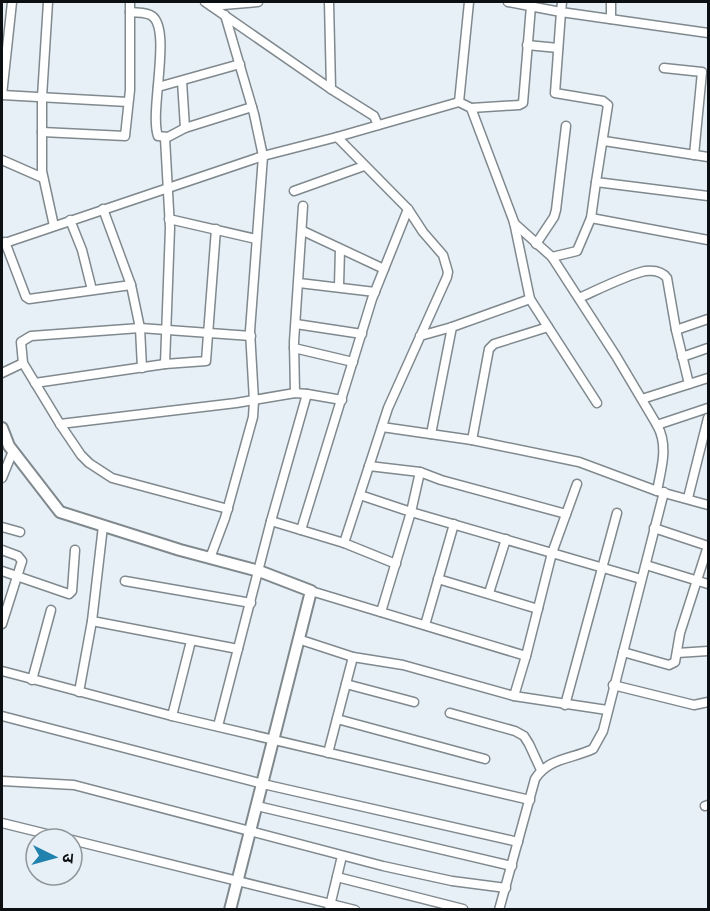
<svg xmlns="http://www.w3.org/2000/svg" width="710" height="911" font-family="'Zilla Slab','Noto Sans Devanagari',serif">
<rect width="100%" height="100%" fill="#e6f0f6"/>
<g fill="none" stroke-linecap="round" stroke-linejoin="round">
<g stroke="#80898e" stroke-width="11">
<g id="minor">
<polyline points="48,2 42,97 42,171 54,226"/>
<polyline points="205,2 211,6 258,2"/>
<polyline points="329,2 331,89"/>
<polyline points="508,2 561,12 555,93 603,101 608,105 596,182 708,196"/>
<polyline points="562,2 561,12 708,33"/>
<polyline points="211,6 331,89 374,116 378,125"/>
<path d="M130 12C137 13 147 12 152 16 172 30 149 112 158 136L168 137 185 128 252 107"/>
<polyline points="611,19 611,2"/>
<polyline points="527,45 558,48"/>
<polyline points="664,68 702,72 694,155"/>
<polyline points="182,81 185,128"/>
<polyline points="158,87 240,64"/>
<polyline points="2,95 128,102"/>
<polyline points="2,95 12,2"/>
<polyline points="459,102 469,2"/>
<polyline points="471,108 519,105 523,103 531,6"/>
<polyline points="42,132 125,136 130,90 130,2"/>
<polyline points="165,138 170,228 165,364"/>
<polyline points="604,141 708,157"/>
<polyline points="2,160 43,178"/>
<polyline points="294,191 364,166"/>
<polyline points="103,209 131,285 140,328 142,368"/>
<polyline points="591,218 708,240"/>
<polyline points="169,219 256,239"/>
<polyline points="70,220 82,250 92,290"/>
<polyline points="514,223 552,257 616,356 657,425 708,408"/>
<polyline points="303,231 384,269"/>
<polyline points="5,242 26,297 29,299 131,285"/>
<polyline points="2,244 263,156 337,137"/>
<polyline points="536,244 554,217 556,210 566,126"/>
<polyline points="552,257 577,251 591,218 596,182"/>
<polyline points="299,283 375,292"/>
<polyline points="339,286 340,249"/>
<path d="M579 298C597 290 627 275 645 271 654 270 662 271 667 278L676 330 689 384"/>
<polyline points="530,299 597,403"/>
<polyline points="296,324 362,334"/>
<polyline points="676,330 708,319"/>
<polyline points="294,348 353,362"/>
<polyline points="682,357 708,348"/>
<polyline points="2,373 23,363"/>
<polyline points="35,383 165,364 206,361 216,229"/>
<polyline points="295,393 294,342 303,206"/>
<polyline points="642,399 708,378"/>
<polyline points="60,424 236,403 295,393 307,394"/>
<polyline points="382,427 472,440 579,462 657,491 708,505"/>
<polyline points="431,434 452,327"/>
<polyline points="472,440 489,349 494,344 548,327"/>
<polyline points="369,466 420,472 441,480 566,514"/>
<polyline points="2,478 13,451"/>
<path d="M657 491C661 469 669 446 657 425"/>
<polyline points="360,495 411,512 420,472"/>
<polyline points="688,498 708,418"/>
<polyline points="228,509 112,478 89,463 81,455 60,424 23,363 21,342 31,336 140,328 251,336"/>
<polyline points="271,521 307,394 342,400"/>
<polyline points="2,527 20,532"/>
<polyline points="654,528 708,546"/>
<polyline points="301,530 372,299 408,209"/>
<polyline points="344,543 396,564"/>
<polyline points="2,550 18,556 22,561 2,624"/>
<polyline points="210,558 225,518 253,417 254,401 250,331 263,156 254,114 225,15"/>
<polyline points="646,565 708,584"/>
<polyline points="2,571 69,594 72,591 75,550"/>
<polyline points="438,579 538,609"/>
<polyline points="125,581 251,603"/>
<polyline points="311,591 526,656 514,696 607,710"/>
<polyline points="489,593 506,539"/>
<polyline points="381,612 411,512 552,553 577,484"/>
<polyline points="92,621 238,649"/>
<polyline points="425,625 454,524"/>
<polyline points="298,639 353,657 403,665 514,696"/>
<polyline points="623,652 669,665 675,662 680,633 708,546"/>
<polyline points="677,653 708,651"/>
<polyline points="526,656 552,553 641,579"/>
<polyline points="2,671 172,716 530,800"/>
<polyline points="32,680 51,610"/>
<polyline points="346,684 414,702"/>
<polyline points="613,685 694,705 708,702"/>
<polyline points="79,692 92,621 103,526"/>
<polyline points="565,705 617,513"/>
<polyline points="450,713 515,731 524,736 529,744 541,770"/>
<polyline points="2,716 263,784 518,842"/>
<polyline points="172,716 191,641"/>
<polyline points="337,719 485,759"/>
<polyline points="218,726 271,521 344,543 388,408 447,277 448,272 443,255 423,232 408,209 337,137 459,102 471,108 514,222 530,299 452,327 420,336"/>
<polyline points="328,753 353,657"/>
<polyline points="2,781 74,785 383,866 452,881 506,888"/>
<polyline points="257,806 512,866"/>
<polyline points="705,806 708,805"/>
<polyline points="2,823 67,839"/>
<polyline points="72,840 355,910"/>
<polyline points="337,877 463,909"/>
<polyline points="329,910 342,856"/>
<path d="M499 910 535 779C548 758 572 759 593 749L603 731 664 492"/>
</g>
</g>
<g stroke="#80898e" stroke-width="14">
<polyline id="tertiary" points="2,428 9,446 60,512 180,550 259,571 311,591 230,910"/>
</g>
<use href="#minor" stroke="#fff" stroke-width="8"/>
<use href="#tertiary" stroke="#fff" stroke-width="10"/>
</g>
<rect width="710" height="911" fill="none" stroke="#0d1012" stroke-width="6"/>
<g transform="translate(54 857) rotate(95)"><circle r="28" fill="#e6f0f6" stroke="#8f969b" stroke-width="1.5"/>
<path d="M0-4.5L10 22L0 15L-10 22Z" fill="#2082ad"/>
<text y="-9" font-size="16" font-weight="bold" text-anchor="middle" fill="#0d1012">उ</text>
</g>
</svg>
